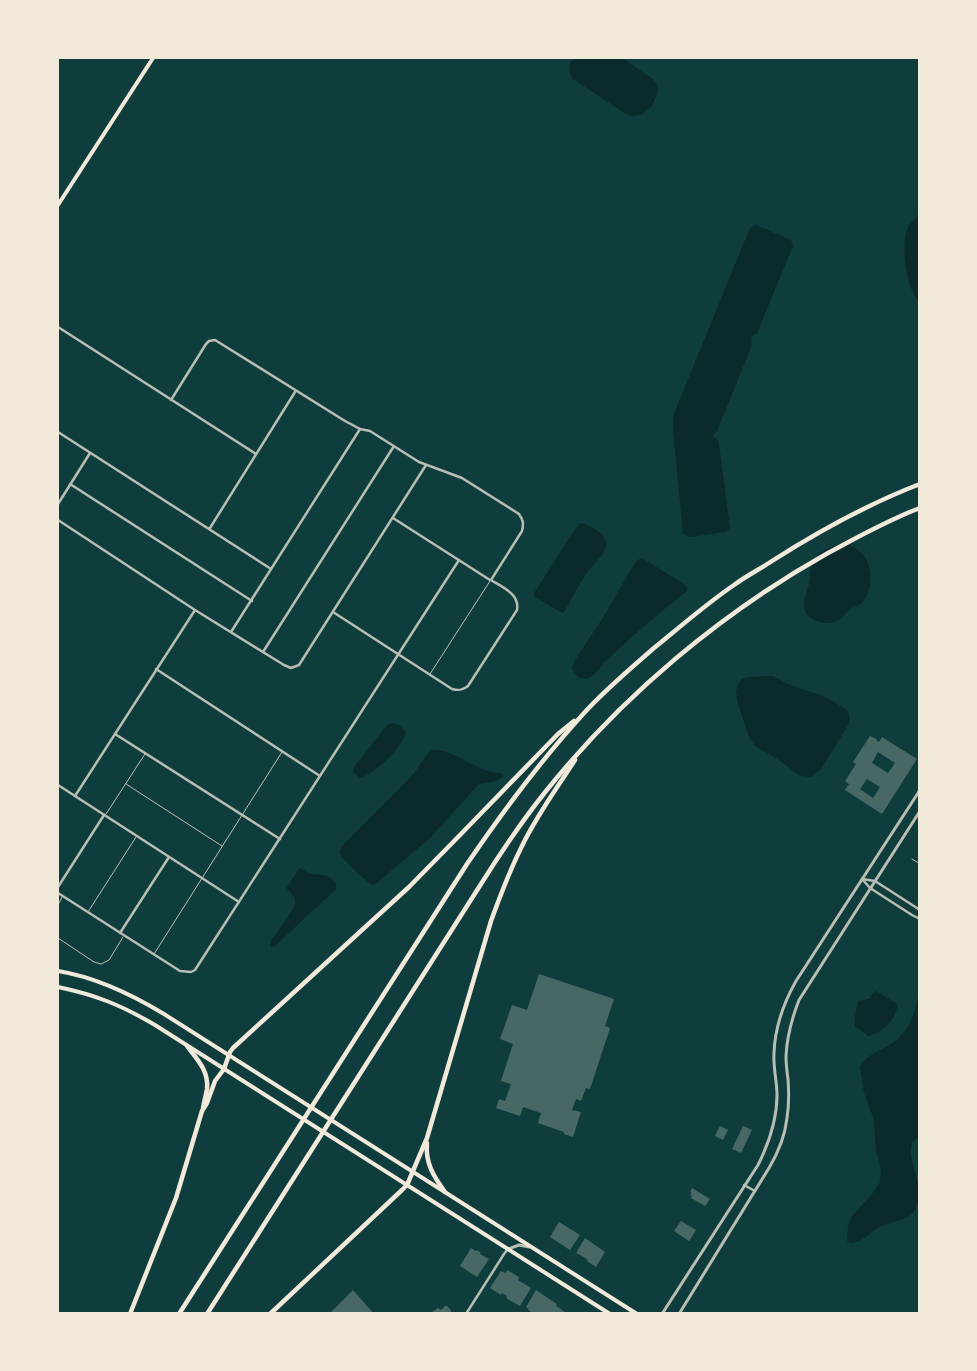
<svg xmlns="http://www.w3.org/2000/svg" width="977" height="1371" font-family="'Asap Condensed',sans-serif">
<rect width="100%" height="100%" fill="#0f3d3e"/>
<g fill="#0a2a2b">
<path d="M574 58H622L653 79 658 86V90L657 95 651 107 641 115 632 116 626 114 573 79C568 71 568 65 574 58Z"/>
<path d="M918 215H920L919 302C906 288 900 245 908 227 911 222 915 219 918 215Z"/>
<polygon points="756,225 791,240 793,246 757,333 751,337 752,345 717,431 712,436 719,441 719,444 730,528 726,532 691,537 687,536 683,533 673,429 673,416 750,228 753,226"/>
<path d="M582 523C588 525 597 529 602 535 615 549 593 563 586 574 578 586 572 599 564 612L562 613 534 596V593L576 528 579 524Z"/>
<path d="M846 544C857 548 867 555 869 567 872 580 870 597 858 606 855 608 854 607 851 608 846 612 844 618 837 621 825 626 805 621 804 606 804 599 807 591 809 584 810 579 810 573 811 568 815 552 830 546 846 544Z"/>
<path d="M642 558 684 584 687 588V591C660 612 633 635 608 659 602 664 596 675 589 678 580 681 574 675 572 667L575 660 604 616 636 561Z"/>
<polygon points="767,676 773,676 790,685 820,695 833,701 848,711 850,720 847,727 821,769 811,777 801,776 797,774 779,760 755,746 749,737 737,701 736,692 738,684 742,679 750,677"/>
<path d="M391 723C398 724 402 726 406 732 403 747 375 774 360 778L353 772 354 767 387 725Z"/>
<path d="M432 750C456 749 478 774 501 773L504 776C496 784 487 781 478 785L430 838 377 883 373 885 369 883C363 877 341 860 340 852 340 849 341 847 343 845L404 784 415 772 428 753Z"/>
<path d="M301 868C302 869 308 873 309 873 320 877 326 871 336 883V889L274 947H271L270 945 271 941C276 933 294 911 295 903 296 897 291 893 287 889V887L299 869Z"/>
<path d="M876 991 897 1004C898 1018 881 1034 868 1036L855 1026V1017L858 1001 869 999 874 992Z"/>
<path d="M919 994V1137L912 1142C912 1146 910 1150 911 1154 913 1173 929 1201 909 1216 904 1220 887 1223 880 1227 868 1233 865 1242 850 1243L847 1241 848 1226 852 1216 872 1194 880 1182 881 1170 876 1152 874 1120 864 1093 860 1067C869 1052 881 1052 894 1042 910 1030 915 1012 919 994Z"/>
</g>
<g fill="#486865" fill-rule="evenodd">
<path d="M870 736 877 739 876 740 879 742 882 737 917 759 882 814 845 790 849 784 845 781 856 764 853 762ZM878 752 895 763 888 773 872 763ZM867 779 880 787 873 798 860 789Z"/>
<polygon points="539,974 614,999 605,1026 610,1028 590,1089 586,1088 581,1101 576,1099 572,1110 581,1112 573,1137 564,1134 564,1132 538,1123 541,1113 523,1107 520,1116 496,1108 499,1099 505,1101 511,1084 501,1081 513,1044 500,1039 512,1005 527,1010"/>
<polygon points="720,1126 728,1130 723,1140 715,1136"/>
<polygon points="743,1126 752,1130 741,1153 732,1149"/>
<polygon points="692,1188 710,1199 705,1206 691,1198 692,1196 690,1195 692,1193 690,1192"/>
<polygon points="681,1221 696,1230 689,1241 674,1231"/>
<polygon points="559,1222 580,1235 570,1250 550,1237"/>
<polygon points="585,1238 605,1252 596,1267 587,1261 588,1260 584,1257 576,1253"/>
<polygon points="471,1248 476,1251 477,1250 481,1253 480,1254 489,1259 477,1277 460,1266"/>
<polygon points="507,1270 519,1277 518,1280 531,1288 520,1306 506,1298 507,1296 502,1293 501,1295 490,1288 501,1271 506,1273"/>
<polygon points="353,1290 374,1314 329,1314"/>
<polygon points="536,1290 557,1304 556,1306 568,1314 534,1314 528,1310 529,1309 526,1307"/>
<polygon points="445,1306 447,1306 451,1310 451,1314 429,1314 438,1308 441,1310"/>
</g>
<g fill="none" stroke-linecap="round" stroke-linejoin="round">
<g stroke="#b8beb3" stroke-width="1">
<polyline points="430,674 490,581"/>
<polyline points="126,784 222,846"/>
<polyline points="105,815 108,811 145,754"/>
<polyline points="912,859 920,864"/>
<polyline points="58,905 62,897"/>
<polyline points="88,912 136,837"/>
<polyline points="58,938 94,962 101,964 109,960 123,937"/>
<polyline points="154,954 282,752"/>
</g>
<g stroke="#b8beb3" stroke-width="2.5">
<polyline points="58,327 256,454"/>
<path d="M171 400 206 344 209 341 215 340 345 421 360 429 370 431 419 462 462 478 519 514C523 520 524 523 522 531L491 580C502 587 520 594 517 610L468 686C463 690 459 691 452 689L333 612"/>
<polyline points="58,432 271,569"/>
<polyline points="70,484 252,601"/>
<polyline points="58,504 90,453"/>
<polyline points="393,518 490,580"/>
<polyline points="58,520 195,610 284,665 291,668 299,665 426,465"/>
<polyline points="210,528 295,392"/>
<polyline points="231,632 360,429"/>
<polyline points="263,652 394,446"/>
<polyline points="156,669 320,776"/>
<polyline points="115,734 280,839"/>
<polyline points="58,785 239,902"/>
<polyline points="75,796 195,610"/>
<polyline points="862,879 870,888 912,915 920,919"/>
<polyline points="862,879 875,881 920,910"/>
<polyline points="58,887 104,815"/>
<polyline points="58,893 180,971 191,972 195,970 459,560"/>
<polyline points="120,933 169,857"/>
<polyline points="744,1185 755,1191"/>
<polyline points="466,1314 504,1254 508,1249"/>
</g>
<g stroke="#b8beb3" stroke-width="3">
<polyline points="508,1249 519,1245 529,1247"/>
<path d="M662 1314 758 1165C769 1143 777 1120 777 1095 777 1081 773 1068 774 1053 775 1027 783 1004 796 981L920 790"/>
<path d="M679 1314 769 1168C778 1153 785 1136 787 1118 789 1105 789 1092 788 1079 787 1072 786 1064 786 1056 787 1036 792 1018 799 1000L920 811"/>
</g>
<g stroke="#f1e9da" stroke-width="4">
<polyline points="58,205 153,58"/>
<path d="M58 971C95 977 131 994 164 1014L637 1314"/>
<path d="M58 987C96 995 121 1005 155 1025L610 1314"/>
</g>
<g stroke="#f1e9da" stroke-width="4.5">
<path d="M187 1046C197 1059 209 1071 207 1089 206 1095 204 1102 203 1108"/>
<path d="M427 1143C425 1163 434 1177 445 1192"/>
<polyline points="130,1314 176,1198 202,1111 207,1103 215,1081 224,1069 230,1052 233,1048 409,887 460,835 558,734 574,721"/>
<path d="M179 1314 467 864C503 811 541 760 585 712 606 689 630 669 654 648 680 627 706 604 734 585 746 576 760 569 772 561 819 531 868 504 920 484"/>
<path d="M207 1314 481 884C501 852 522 821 546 791 623 695 721 613 828 553 858 537 888 520 920 508"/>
<path d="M270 1314 402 1190 407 1185 427 1138 491 921C500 896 510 870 522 846 537 815 557 788 575 760"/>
</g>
</g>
<rect width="977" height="1371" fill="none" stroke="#f1e9da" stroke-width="118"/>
</svg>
